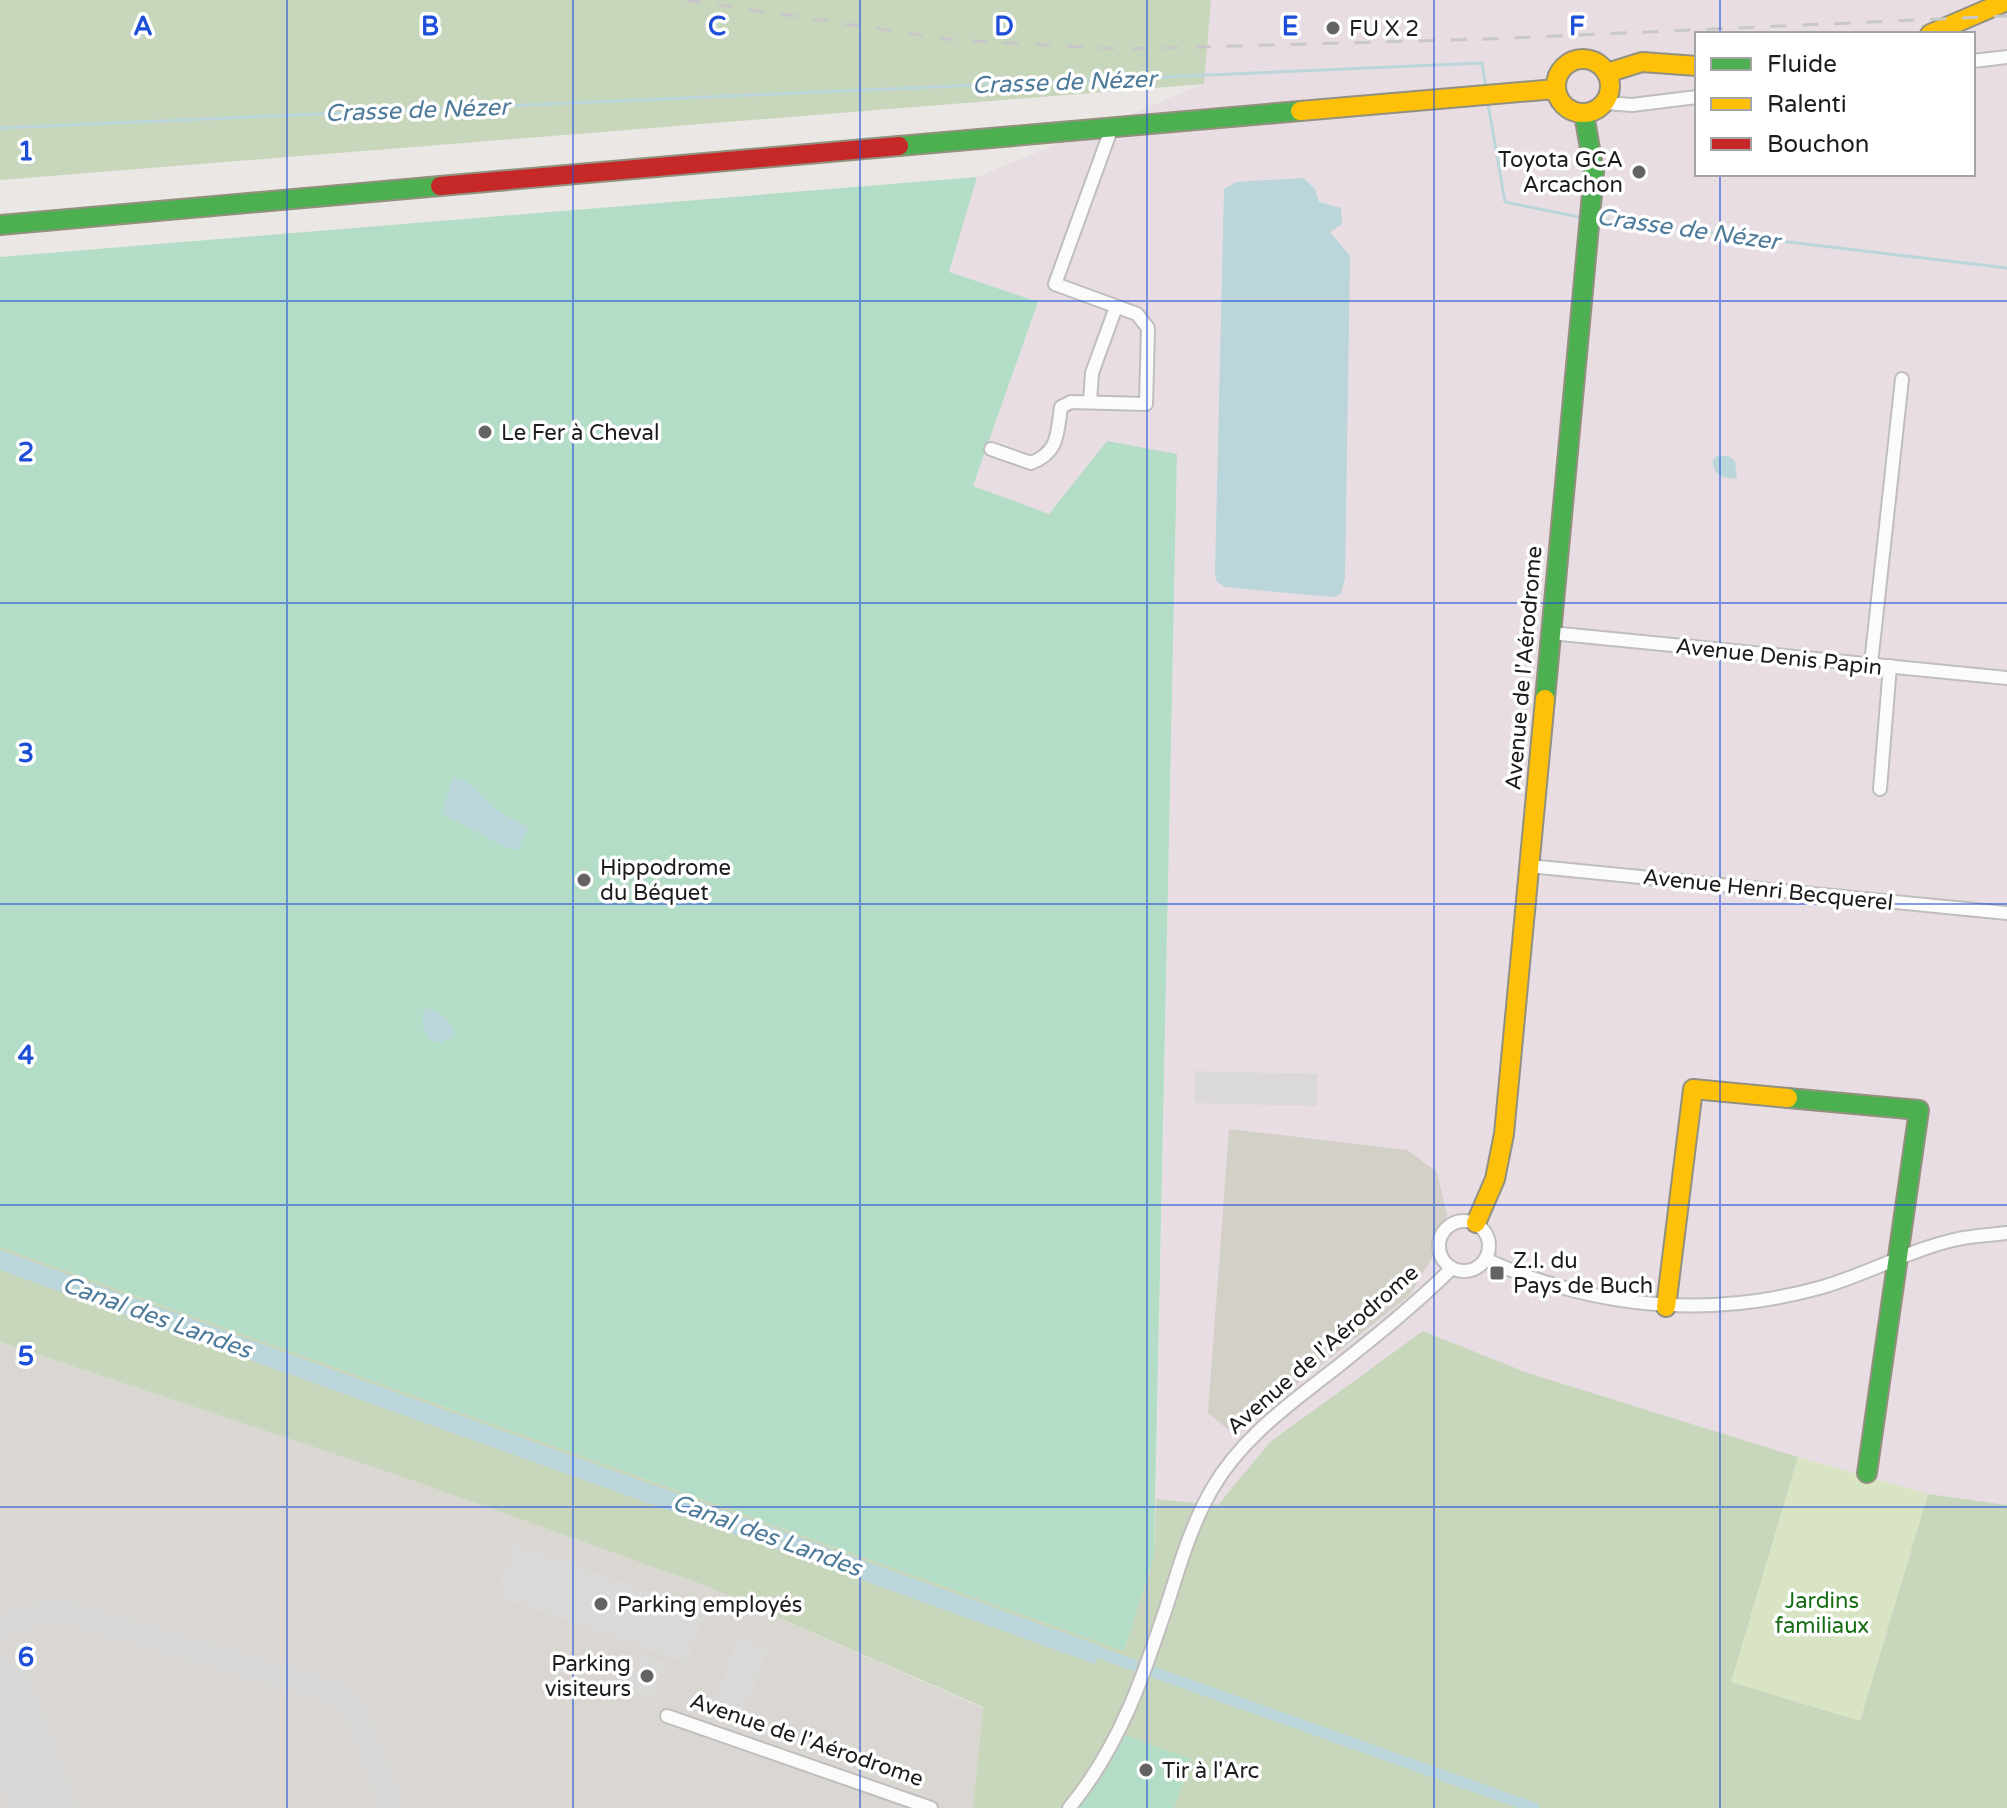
<svg xmlns="http://www.w3.org/2000/svg" width="2007" height="1808" font-family="'Varela Round',sans-serif">
<rect width="100%" height="100%" fill="#eae7e4"/>
<path fill="#e7dde3" fill-rule="evenodd" d="M1211 0H2007V1505L1928 1494 1798 1457 1528 1373 1423 1331 1270 1442 1218 1506 1156 1499 1177 454 1107 442 1049 514 973 486 1038 303 949 272 977 177 1204 84ZM1697 34H1973V174H1697Z"/>
<polygon fill="#dad7d3" points="0,1342 400,1476 706,1586 983,1708 973,1808 0,1808"/>
<polygon fill="#d3d0c7" points="1229,1129 1407,1150 1437,1172 1447,1215 1432,1258 1410,1295 1301,1381 1229,1430 1208,1413"/>
<polygon fill="#d9e4c5" points="1798,1457 1928,1494 1860,1721 1731,1682"/>
<g fill="#c8d6bc">
<polygon points="0,0 1211,0 1204,84 0,180"/>
<polygon points="0,1247 1124,1651 1154,1557 1156,1499 1218,1505 1270,1442 1423,1331 1528,1373 1798,1457 1731,1682 1860,1721 1928,1494 2007,1505 2007,1808 1174,1808 1191,1759 1098,1782 1078,1808 973,1808 983,1707 706,1586 400,1476 0,1342"/>
</g>
<g fill="#b4ddc7">
<polygon points="977,177 949,272 1038,302 973,486 1049,514 1107,441 1177,454 1154,1557 1124,1651 0,1247 0,257"/>
<polygon points="1125,1735 1191,1759 1174,1808 1078,1808 1098,1782"/>
</g>
<g fill="#dad9d8">
<polygon points="1194,1071 1317,1074 1317,1106 1194,1103"/>
<polygon points="514,1543 706,1611 687,1664 495,1596"/>
<polygon points="737,1636 769,1647 741,1726 710,1714"/>
<polygon points="641,1654 665,1662 653,1698 629,1690"/>
</g>
<g fill="#bad6da">
<polygon points="1303,178 1315,189 1319,202 1341,208 1342,224 1330,232 1350,256 1345,578 1341,594 1332,597 1225,587 1217,582 1215,573 1224,189 1236,182"/>
<path d="M1717 456H1729L1735 461 1737 479C1724 478 1712 475 1713 460Z"/>
<polygon points="454,777 468,782 495,809 528,828 518,850 507,848 441,813"/>
<path d="M424 1008C438 1010 454 1022 454 1037L440 1043 430 1040 422 1025Z"/>
<polygon points="0,1250 1101,1646 1095,1664 0,1270"/>
</g>
<g fill="none" stroke-linecap="round" stroke-linejoin="round">
<g stroke="#bad6da" stroke-width="3">
<polyline points="1488,104 1505,202 1584,218"/>
<polyline points="0,128 1482,63 1486,88"/>
<polyline points="1595,219 2007,268"/>
</g>
<polyline stroke="#bad6da" stroke-width="11" points="1086,1648 1534,1808"/>
<polyline stroke="#dad8d6" stroke-width="28" points="0,1626 51,1611 68,1613 335,1692 356,1712 392,1808"/>
<polyline stroke="#dad8d6" stroke-width="70" points="0,1691 44,1808"/>
<g stroke="#c0bebd" stroke-width="16">
<g id="street">
<polyline points="1973,61 2007,57"/>
<polyline points="1605,103 1632,105 1697,97"/>
<polyline points="1090,402 1092,373 1116,307"/>
<path d="M991 449 1031 463C1059 452 1057 434 1061 407L1071 402 1146 404 1148 328 1137 314 1055 284 1112 127"/>
<polyline points="1551,633 2007,678"/>
<polyline points="1871,664 1902,379"/>
<polyline points="1880,789 1890,666"/>
<polyline points="1529,866 2007,913"/>
<circle cx="1464" cy="1246" r="25"/>
<path d="M1485 1259C1592 1308 1706 1319 1819 1288 1866 1275 1911 1249 1958 1239 1974 1236 1991 1235 2007 1233"/>
<polyline points="667,1716 931,1808"/>
<path d="M1069 1808C1121 1745 1145 1672 1170 1596 1181 1560 1193 1522 1212 1489 1242 1437 1291 1403 1337 1367 1377 1335 1416 1304 1452 1268"/>
</g>
</g>
<g stroke="#92917f" stroke-width="22">
<g id="fast">
<polyline points="899,146 1300,111"/>
<polyline points="0,225 440,186"/>
<polyline points="1545,699 1594,172 1584,114"/>
<polyline points="1788,1098 1919,1110 1867,1473"/>
</g>
</g>
<g stroke="#92917f" stroke-width="22">
<g id="slow">
<polyline points="1930,34 2007,1"/>
<circle cx="1583" cy="86" r="27"/>
<polyline points="1607,73 1642,62 1697,66"/>
<polyline points="1300,111 1556,89"/>
<polyline points="1476,1223 1495,1179 1504,1134 1545,699"/>
<polyline points="1666,1307 1693,1089 1788,1098"/>
</g>
</g>
<g stroke="#92917f" stroke-width="22">
<polyline id="jam" points="440,186 899,146"/>
</g>
<use href="#street" stroke="#fcfbfb" stroke-width="12"/>
<use href="#fast" stroke="#4caf50" stroke-width="18"/>
<use href="#slow" stroke="#ffc107" stroke-width="18"/>
<use href="#jam" stroke="#c62828" stroke-width="18"/>
<polyline stroke="#c9c8c8" stroke-width="3" stroke-dasharray="16 16" stroke-linecap="butt" points="686,0 953,40 1122,49 1488,39 2007,16"/>
</g>
<path fill="none" stroke="#1d4ed8" stroke-width="2" stroke-opacity="0.55" d="M287 0V1808M573 0V1808M860 0V1808M1147 0V1808M1434 0V1808M1720 0V34M1720 174V1808M0 301H2007M0 603H2007M0 904H2007M0 1205H2007M0 1507H2007"/>
<g fill="#646362" stroke="#fff" stroke-width="3">
<circle cx="1333" cy="28" r="8"/>
<circle cx="1639" cy="172" r="8"/>
<circle cx="485" cy="432" r="8"/>
<circle cx="584" cy="880" r="8"/>
<rect x="1489" y="1265" width="16" height="16" rx="4"/>
<circle cx="601" cy="1604" r="8"/>
<circle cx="647" cy="1676" r="8"/>
<circle cx="1146" cy="1770" r="8"/>
</g>
<g text-anchor="middle" stroke-width="7" stroke-linejoin="round" paint-order="stroke">
<g font-size="22" fill="#1c1c1c" stroke="#fff" text-anchor="start">
<text x="1349" y="36">FU X 2</text>
<text x="1623" y="167" text-anchor="end">Toyota GCA<tspan x="1623" dy="25">Arcachon</tspan></text>
<text x="501" y="440">Le Fer à Cheval</text>
<text x="600" y="875">Hippodrome<tspan x="600" dy="25">du Béquet</tspan></text>
<text x="1513" y="1268">Z.I. du<tspan x="1513" dy="25">Pays de Buch</tspan></text>
<text x="617" y="1612">Parking employés</text>
<text x="631" y="1671" text-anchor="end">Parking<tspan x="631" dy="25">visiteurs</tspan></text>
<text x="1162" y="1778">Tir à l'Arc</text>
</g>
<g font-size="22" fill="#1c1c1c" stroke="#fff">
<text transform="translate(1779 656) rotate(6)" y="8">Avenue Denis Papin</text>
<text transform="translate(1523 668) rotate(-85)" y="8">Avenue de l'Aérodrome</text>
<text transform="translate(1768 889) rotate(6)" y="8">Avenue Henri Becquerel</text>
<text transform="translate(1322 1349) rotate(-41)" y="8">Avenue de l'Aérodrome</text>
<text transform="translate(807 1739) rotate(19)" y="8">Avenue de l'Aérodrome</text>
</g>
<g font-size="22" fill="#166e15" stroke="#fff">
<text x="1822" y="1608">Jardins<tspan x="1822" dy="25">familiaux</tspan></text>
</g>
<g font-size="24" font-style="italic" fill="#4f7b9a" stroke="#fff">
<text transform="translate(1064 82) rotate(-2)" y="8">Crasse de Nézer</text>
<text transform="translate(417 110) rotate(-2)" y="8">Crasse de Nézer</text>
<text transform="translate(1688 229) rotate(8)" y="8">Crasse de Nézer</text>
<text transform="translate(157 1317) rotate(20)" y="8">Canal des Landes</text>
<text transform="translate(767 1535) rotate(20)" y="8">Canal des Landes</text>
</g>
</g>
<g font-size="26" text-anchor="middle" font-weight="bold" fill="#1d4ed8" stroke="#fff" stroke-width="7" stroke-linejoin="round" paint-order="stroke">
<text x="143" y="35">A</text>
<text x="430" y="35">B</text>
<text x="717" y="35">C</text>
<text x="1004" y="35">D</text>
<text x="1290" y="35">E</text>
<text x="1577" y="35">F</text>
<text x="26" y="160">1</text>
<text x="26" y="461">2</text>
<text x="26" y="762">3</text>
<text x="26" y="1064">4</text>
<text x="26" y="1365">5</text>
<text x="26" y="1666">6</text>
</g>
<rect x="1695" y="32" width="280" height="144" fill="#ffffff" stroke="#a4a4a4" stroke-width="2"/>
<rect x="1711" y="58" width="40" height="12" fill="#4caf50" stroke="#a4a4a4" stroke-width="2"/>
<text x="1767" y="72" font-size="24" fill="#1c1c1c">Fluide</text>
<rect x="1711" y="98" width="40" height="12" fill="#ffc107" stroke="#a4a4a4" stroke-width="2"/>
<text x="1767" y="112" font-size="24" fill="#1c1c1c">Ralenti</text>
<rect x="1711" y="138" width="40" height="12" fill="#c62828" stroke="#a4a4a4" stroke-width="2"/>
<text x="1767" y="152" font-size="24" fill="#1c1c1c">Bouchon</text>
</svg>
